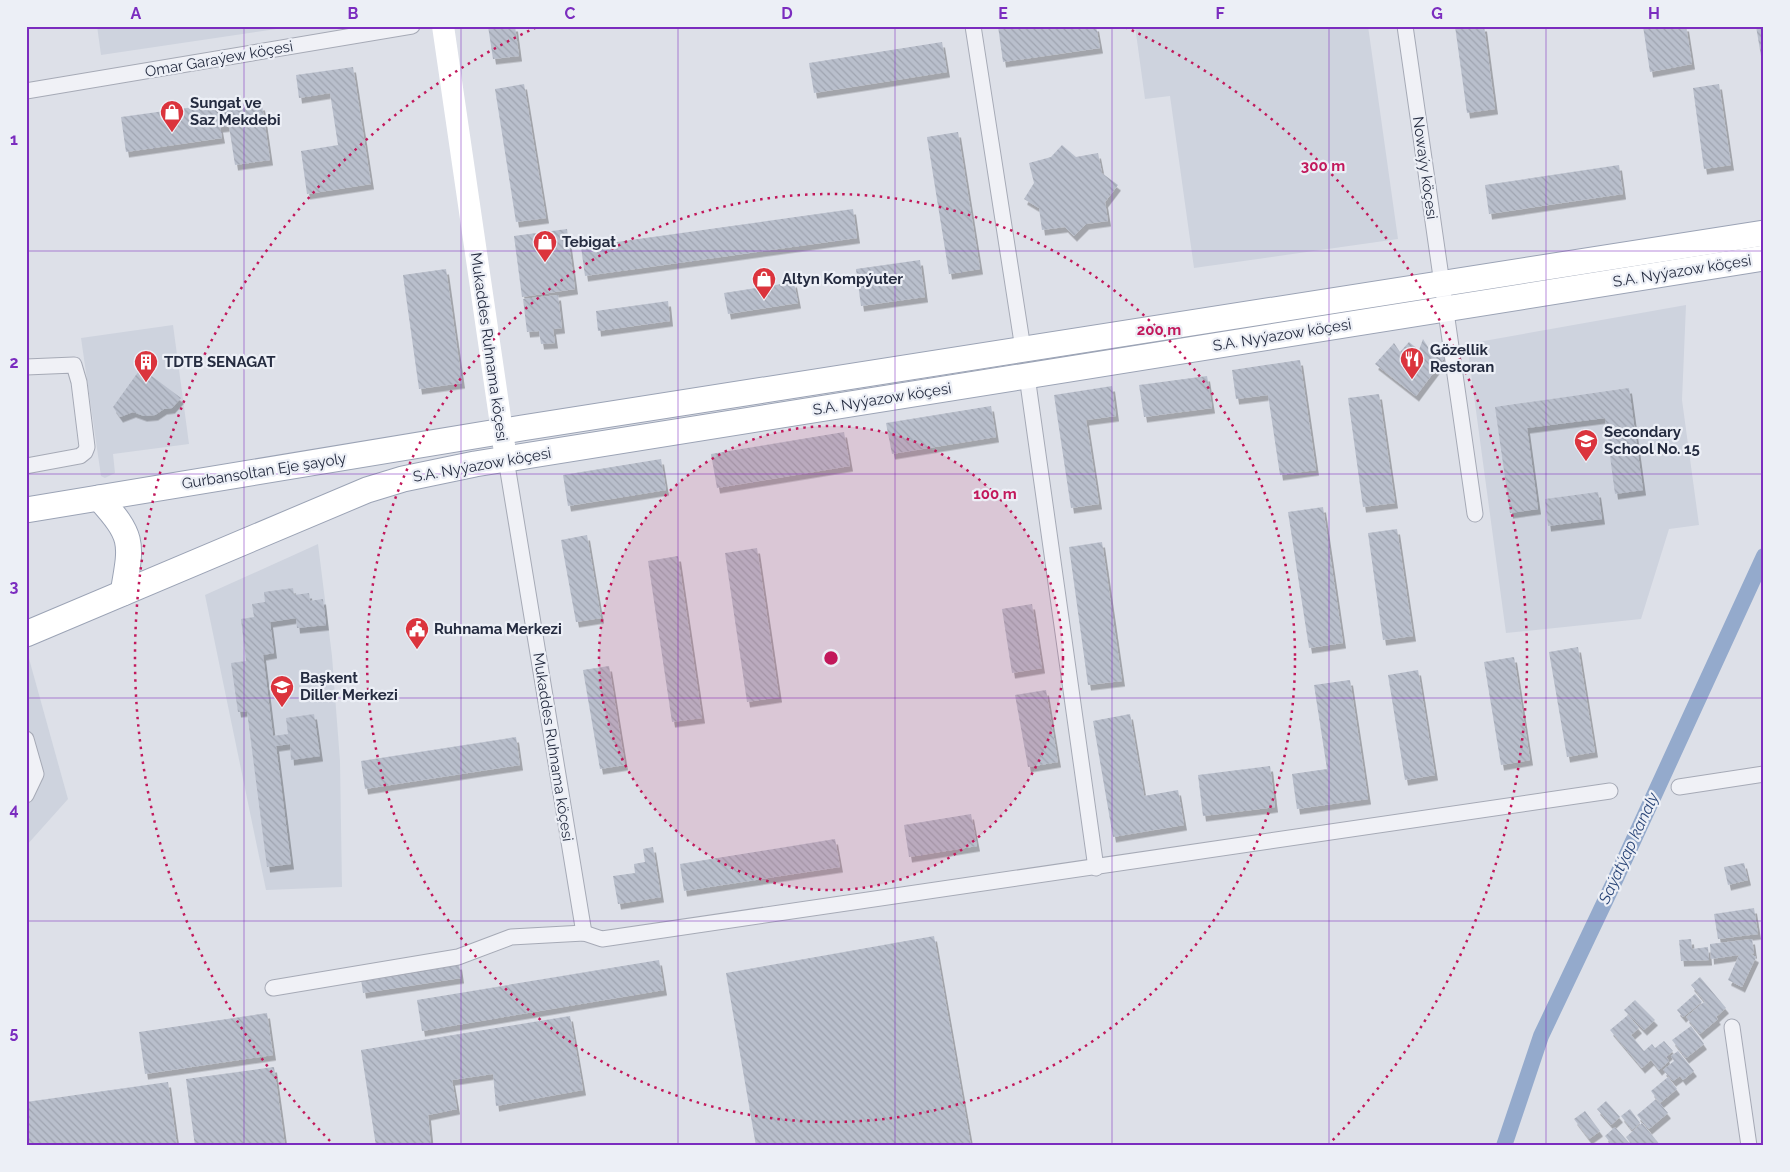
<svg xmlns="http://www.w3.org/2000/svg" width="1790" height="1172" font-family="Raleway,sans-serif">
<defs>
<pattern id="building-back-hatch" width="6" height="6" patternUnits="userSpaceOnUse" patternTransform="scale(1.25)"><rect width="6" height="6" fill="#b9bfcc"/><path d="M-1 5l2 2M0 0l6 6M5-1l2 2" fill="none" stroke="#9fa4b0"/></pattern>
<filter id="shadow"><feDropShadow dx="3" dy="5.5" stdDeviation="0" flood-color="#0004"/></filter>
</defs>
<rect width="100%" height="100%" fill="#dde0e8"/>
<g fill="#ced3de">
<polygon points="97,26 297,26 101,55"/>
<polygon points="1135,26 1368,26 1398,239 1194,268 1170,96 1145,99"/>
<polygon points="1686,305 1682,400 1699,525 1669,529 1641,619 1506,633 1467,344"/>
<polygon points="173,325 189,444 113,454 115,473 105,478 101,476 81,338"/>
<polygon points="318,544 332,656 340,761 342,887 266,890 205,595"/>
<polygon points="28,655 68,799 26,846 26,656"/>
</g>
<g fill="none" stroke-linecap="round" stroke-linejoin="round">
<polyline stroke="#94aacc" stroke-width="16" points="1504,1146 1541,1036 1617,876 1764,556"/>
</g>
<g fill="url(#building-back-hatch)" filter="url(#shadow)">
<polygon points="488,26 515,26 519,56 493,59"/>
<polygon points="998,26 1096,26 1100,48 1003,62"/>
<polygon points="1455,26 1484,26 1495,109 1467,113"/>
<polygon points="1643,26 1686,26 1692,64 1650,72"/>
<polygon points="1756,26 1764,26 1764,68 1763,68"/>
<polygon points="942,42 947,72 814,93 809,63"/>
<polygon points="353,67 371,184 307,194 301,151 338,145 330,93 299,98 296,75"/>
<polygon points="524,84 546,218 516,222 495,89"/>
<polygon points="1719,84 1731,165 1704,169 1693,88"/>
<polygon points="223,103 226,110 262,105 270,160 235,165 229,126 220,127 222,138 126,152 121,117"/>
<polygon points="958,132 980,269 949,274 927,137"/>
<polygon points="1062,145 1076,157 1098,153 1102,173 1118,185 1105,202 1108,221 1086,224 1074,236 1065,227 1042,230 1039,208 1024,199 1034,183 1029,163 1051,157"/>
<polygon points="1619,165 1623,194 1489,214 1485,185"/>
<polygon points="853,209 857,238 585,276 581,247"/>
<polygon points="567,229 575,289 522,297 514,236"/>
<polygon points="920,260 925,297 861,306 856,269"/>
<polygon points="446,269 462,383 419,389 403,275"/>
<polygon points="794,282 798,303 728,314 724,293"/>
<polygon points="558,295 562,328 553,329 555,343 541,344 539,331 527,332 523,299"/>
<polygon points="668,301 670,321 598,331 596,311"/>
<polygon points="1423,339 1431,352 1435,344 1446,356 1416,396 1375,364 1394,343 1400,352 1409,342 1419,350"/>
<polygon points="1300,360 1316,470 1280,475 1268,395 1236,399 1232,370"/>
<polygon points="141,368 181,398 172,408 164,409 155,415 144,416 133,412 120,417 113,407"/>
<polygon points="1207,376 1212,408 1144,417 1139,385"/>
<polygon points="1112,386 1116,416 1086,420 1099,504 1071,508 1054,395"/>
<polygon points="1629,388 1643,490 1615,494 1605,418 1527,428 1538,509 1510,513 1495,407"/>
<polygon points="1379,394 1395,503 1363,507 1348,398"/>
<polygon points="991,406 996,437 892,454 886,423"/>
<polygon points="844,432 850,466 717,488 711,454"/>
<polygon points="661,459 666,490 568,506 563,475"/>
<polygon points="1598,492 1602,519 1548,526 1545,499"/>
<polygon points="1323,507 1343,643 1309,648 1288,512"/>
<polygon points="1397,529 1413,636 1383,640 1368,533"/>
<polygon points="587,535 601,618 576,622 561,540"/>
<polygon points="1102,542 1122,681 1088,685 1069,547"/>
<polygon points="757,548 779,697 747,702 725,553"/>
<polygon points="678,556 702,718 672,722 648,561"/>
<polygon points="293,588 294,595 309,593 310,601 323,599 326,625 297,628 296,618 270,622 274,653 263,655 273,736 288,734 286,718 314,714 320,756 291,760 290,744 276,746 291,864 267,867 247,711 238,712 231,663 246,661 241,619 254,617 252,604 265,602 264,592"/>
<polygon points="1032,604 1042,668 1012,673 1002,609"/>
<polygon points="1578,647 1595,752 1567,757 1549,652"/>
<polygon points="1514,657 1530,760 1501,765 1484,662"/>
<polygon points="609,666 625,765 600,769 583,670"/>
<polygon points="1418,670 1435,775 1405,780 1388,675"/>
<polygon points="1350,680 1368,799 1297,809 1292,774 1327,769 1314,685"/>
<polygon points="1046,690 1058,762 1028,767 1015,695"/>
<polygon points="1130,714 1144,796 1178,790 1184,825 1113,837 1093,721"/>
<polygon points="516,737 520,765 365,789 361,761"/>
<polygon points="1270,766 1275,807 1203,816 1198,775"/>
<polygon points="971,814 977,846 909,857 904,825"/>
<polygon points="835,839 840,867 684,891 680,864"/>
<polygon points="653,847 661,897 618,904 613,876 635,873 634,864 645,862 643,849"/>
<polygon points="1744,863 1748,880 1728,885 1724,867"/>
<polygon points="1754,908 1758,934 1718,939 1714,914"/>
<polygon points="934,936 971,1146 756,1146 726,973"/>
<polygon points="1691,939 1692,949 1708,947 1709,960 1681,961 1679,940"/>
<polygon points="1752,939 1754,953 1751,954 1756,957 1742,987 1728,980 1739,955 1711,959 1710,944"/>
<polygon points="659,960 664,990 422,1031 417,1000"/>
<polygon points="459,964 461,978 363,993 361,979"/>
<polygon points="1700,977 1726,1008 1716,1017 1718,1019 1700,1034 1686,1017 1704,1002 1716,1015 1691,985"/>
<polygon points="1695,994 1702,1002 1683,1017 1677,1010"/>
<polygon points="1635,1000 1655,1020 1644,1030 1624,1010"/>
<polygon points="267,1013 273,1055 145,1074 139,1032"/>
<polygon points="1628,1015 1639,1028 1631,1035 1644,1051 1652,1044 1655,1048 1664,1041 1673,1051 1666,1057 1669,1061 1659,1070 1651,1060 1642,1068 1610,1030"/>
<polygon points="570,1016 583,1090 496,1106 493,1074 452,1080 457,1109 428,1115 431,1146 376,1146 361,1050"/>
<polygon points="1691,1026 1704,1044 1686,1058 1672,1040"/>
<polygon points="1678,1051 1694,1071 1683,1080 1680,1076 1673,1081 1663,1070 1674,1061 1671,1056"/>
<polygon points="274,1067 285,1146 195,1146 186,1079"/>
<polygon points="1668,1077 1677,1089 1660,1103 1651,1091"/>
<polygon points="168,1082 177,1146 26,1146 26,1102"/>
<polygon points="1656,1099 1668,1113 1649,1129 1637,1115"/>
<polygon points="1606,1101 1620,1117 1611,1125 1597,1109"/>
<polygon points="1630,1109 1640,1123 1632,1130 1621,1116"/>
<polygon points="1585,1111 1600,1131 1589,1139 1574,1119"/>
<polygon points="1642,1123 1661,1146 1633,1146 1626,1137"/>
<polygon points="1615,1127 1632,1146 1613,1146 1605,1136"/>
</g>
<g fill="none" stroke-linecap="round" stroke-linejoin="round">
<g stroke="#a6aab6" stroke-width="17">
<g id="street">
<polyline points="973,26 1023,349"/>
<polyline points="1405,26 1475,514"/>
<polyline points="26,91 412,26"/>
<polyline points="26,367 74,365 79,382 87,447 85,452 80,456 26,466"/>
<polyline points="1027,376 1096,868"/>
<polyline points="506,459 584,933"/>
<polyline points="26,739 36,774 26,795"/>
<polyline points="1679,787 1764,774"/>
<polyline points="273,988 458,957 511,937 584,933 602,939 1610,791"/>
<polyline points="1732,1027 1749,1146"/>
</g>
</g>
<g stroke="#9ba3b5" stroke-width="27">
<g id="primary">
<path d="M99 498C134 537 132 542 123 593"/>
<polyline points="26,510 522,428 1764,233"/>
<polyline points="26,634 367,490 403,479 475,464 1764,258"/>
</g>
</g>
<use href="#street" stroke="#f0f1f6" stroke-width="15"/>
<polyline stroke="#fff" stroke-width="22" points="443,26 506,459"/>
<use href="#primary" stroke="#fff" stroke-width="25"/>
</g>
<path fill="none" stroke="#7b2cbf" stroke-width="1" stroke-opacity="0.55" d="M244 26V1146M461 26V1146M678 26V1146M895 26V1146M1112 26V1146M1329 26V1146M1546 26V1146M26 251H1764M26 474H1764M26 698H1764M26 921H1764"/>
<circle cx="831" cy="658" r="232" fill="#c2185b" fill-opacity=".12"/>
<g fill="none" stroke="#c2185b" stroke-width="2.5" stroke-dasharray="2.5 5">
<circle cx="831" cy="658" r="232"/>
<circle cx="831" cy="658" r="464"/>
<path d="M330 1141A696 696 0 0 1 537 27M1125 27A696 696 0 0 1 1332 1141"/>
</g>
<defs>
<g id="shop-pin" transform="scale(1.25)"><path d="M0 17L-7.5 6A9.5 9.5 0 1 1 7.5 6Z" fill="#db343d" stroke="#eceff6"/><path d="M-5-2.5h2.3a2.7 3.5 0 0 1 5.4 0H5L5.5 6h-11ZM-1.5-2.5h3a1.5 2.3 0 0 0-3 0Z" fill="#fff"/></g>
<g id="restaurant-pin" transform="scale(1.25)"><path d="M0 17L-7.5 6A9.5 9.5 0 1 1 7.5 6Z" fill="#db343d" stroke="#eceff6"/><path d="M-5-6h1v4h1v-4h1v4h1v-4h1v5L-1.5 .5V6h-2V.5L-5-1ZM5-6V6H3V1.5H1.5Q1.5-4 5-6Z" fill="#fff"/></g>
<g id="building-pin" transform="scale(1.25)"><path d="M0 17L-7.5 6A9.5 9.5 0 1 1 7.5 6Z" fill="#db343d" stroke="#eceff6"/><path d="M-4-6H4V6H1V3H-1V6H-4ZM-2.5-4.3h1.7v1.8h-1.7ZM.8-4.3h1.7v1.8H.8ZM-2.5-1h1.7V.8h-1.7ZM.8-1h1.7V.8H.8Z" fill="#fff"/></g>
<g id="school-pin" transform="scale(1.25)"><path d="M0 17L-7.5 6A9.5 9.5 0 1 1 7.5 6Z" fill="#db343d" stroke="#eceff6"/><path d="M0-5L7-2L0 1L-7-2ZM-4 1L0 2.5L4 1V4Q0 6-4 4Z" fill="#fff"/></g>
<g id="civic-pin" transform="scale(1.25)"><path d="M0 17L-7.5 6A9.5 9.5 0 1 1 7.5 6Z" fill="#db343d" stroke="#eceff6"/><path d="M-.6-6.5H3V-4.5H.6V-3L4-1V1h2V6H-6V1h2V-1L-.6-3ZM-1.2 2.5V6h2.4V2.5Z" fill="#fff"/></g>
<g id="university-pin" transform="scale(1.25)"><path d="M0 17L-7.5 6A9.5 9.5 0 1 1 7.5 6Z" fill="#db343d" stroke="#eceff6"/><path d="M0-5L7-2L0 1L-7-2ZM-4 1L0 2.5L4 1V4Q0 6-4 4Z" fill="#fff"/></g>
</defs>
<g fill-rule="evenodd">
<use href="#shop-pin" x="172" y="112"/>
<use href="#shop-pin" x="545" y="242"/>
<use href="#shop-pin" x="764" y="279"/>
<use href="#restaurant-pin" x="1412" y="359"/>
<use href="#building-pin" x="146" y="362"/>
<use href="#school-pin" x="1586" y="441"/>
<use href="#civic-pin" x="417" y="629"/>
<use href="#university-pin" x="282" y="687"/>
</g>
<g text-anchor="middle" stroke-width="4.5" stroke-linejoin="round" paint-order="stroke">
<g font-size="15" fill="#252c40" stroke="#eceff6">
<text transform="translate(219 59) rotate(-10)" y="5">Omar Garaýew köçesi</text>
<text transform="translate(1425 168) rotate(82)" y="5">Nowaýy köçesi</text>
<text transform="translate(1682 271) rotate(-9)" y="5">S.A. Nyýazow köçesi</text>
<text transform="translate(1282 335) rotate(-9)" y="5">S.A. Nyýazow köçesi</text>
<text transform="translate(489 347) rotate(82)" y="5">Mukaddes Ruhnama köçesi</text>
<text transform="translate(882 399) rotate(-9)" y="5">S.A. Nyýazow köçesi</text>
<text transform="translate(482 465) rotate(-10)" y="5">S.A. Nyýazow köçesi</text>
<text transform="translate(264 471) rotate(-9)" y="5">Gurbansoltan Eje şayoly</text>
<text transform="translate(553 747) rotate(81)" y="5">Mukaddes Ruhnama köçesi</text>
</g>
<g font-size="15" font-weight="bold" fill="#252c40" stroke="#eceff6" text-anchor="start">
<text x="190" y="108">Sungat ve<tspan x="190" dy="17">Saz Mekdebi</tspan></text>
<text x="562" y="247">Tebigat</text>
<text x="782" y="284">Altyn Kompýuter</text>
<text x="1430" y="355">Gözellik<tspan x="1430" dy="17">Restoran</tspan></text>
<text x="164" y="367">TDTB SENAGAT</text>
<text x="1604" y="437">Secondary<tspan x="1604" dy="17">School No. 15</tspan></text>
<text x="434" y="634">Ruhnama Merkezi</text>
<text x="300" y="683">Başkent<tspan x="300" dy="17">Diller Merkezi</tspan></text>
</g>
<g font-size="16" font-style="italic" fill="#2b4678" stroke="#eceff6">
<text transform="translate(1628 848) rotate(-65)" y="6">Saýatýap kanaly</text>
</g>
</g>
<circle cx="831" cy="658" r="8" fill="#c2185b" stroke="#eceff6" stroke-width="2.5"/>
<g font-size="15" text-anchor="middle" font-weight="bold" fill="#c2185b" stroke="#eceff6" stroke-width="4.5" stroke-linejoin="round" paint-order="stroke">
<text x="1323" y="171">300 m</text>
<text x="1159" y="335">200 m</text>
<text x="995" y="499">100 m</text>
</g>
<rect width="1790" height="1172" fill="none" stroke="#eceff6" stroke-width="55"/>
<rect x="28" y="28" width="1734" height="1116" fill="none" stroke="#7b2cbf" stroke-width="2"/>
<g font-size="16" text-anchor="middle" font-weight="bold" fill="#7b2cbf">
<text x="136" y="19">A</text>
<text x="353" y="19">B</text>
<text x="570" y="19">C</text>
<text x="787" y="19">D</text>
<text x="1003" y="19">E</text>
<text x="1220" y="19">F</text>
<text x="1437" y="19">G</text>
<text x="1654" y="19">H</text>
<text x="14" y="145">1</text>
<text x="14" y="368">2</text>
<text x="14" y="592">3</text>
<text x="14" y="815">4</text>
<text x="14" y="1038">5</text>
</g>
</svg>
